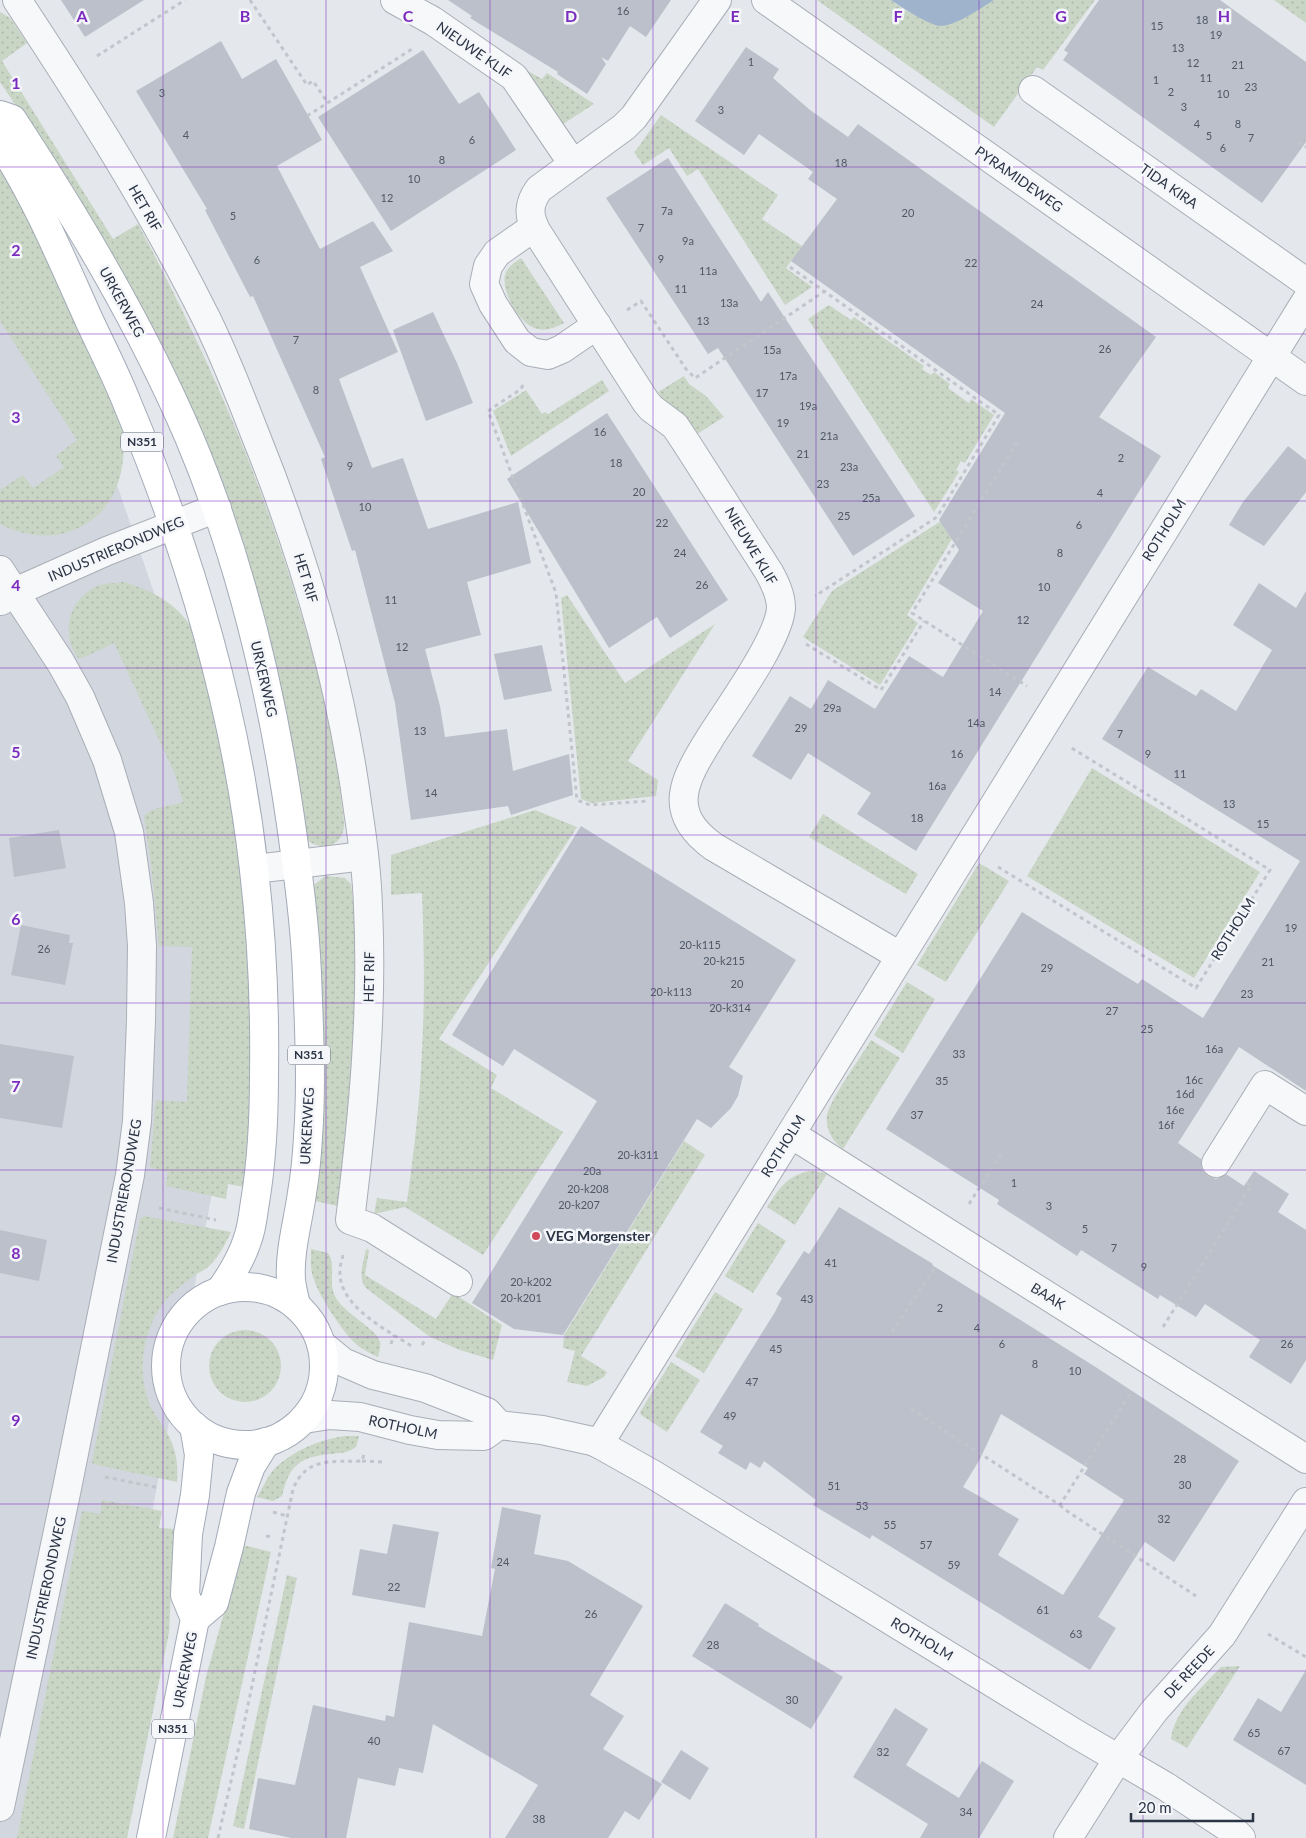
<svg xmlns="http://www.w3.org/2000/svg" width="1306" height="1838" font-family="Lato,sans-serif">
<defs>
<pattern id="grass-dots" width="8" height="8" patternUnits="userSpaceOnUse" patternTransform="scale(1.25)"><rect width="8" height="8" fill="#c9d6c5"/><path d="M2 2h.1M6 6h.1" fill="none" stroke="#adb8ab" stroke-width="1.8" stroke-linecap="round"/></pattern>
</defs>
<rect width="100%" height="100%" fill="#e4e7ec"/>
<polygon fill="#d2d6de" points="0,283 101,438 189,695 227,1113 91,1838 0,1838"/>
<g fill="url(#grass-dots)">
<polygon points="817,0 891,0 903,9 940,26 955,22 994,0 1095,0 1043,70 1037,67 994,127"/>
<polygon points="1274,0 1306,0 1306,23"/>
<path d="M0 12 10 18 27 43 2 61 113 239 138 224C203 346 259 471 298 604 314 656 328 708 336 762 340 782 341 802 344 822 345 845 324 853 307 840L259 602 35 134 0 82Z"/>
<polygon points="526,70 542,79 547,73 594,104 563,124"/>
<polygon points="661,115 778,195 762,219 802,246 786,268 812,287 785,305 698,169 687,176 669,148 643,165 634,152 637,149"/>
<path d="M0 164 32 226 121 421C131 472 113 526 55 535 36 537 17 533 0 524V490L23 475 33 488 64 467 56 456 77 440 0 321Z"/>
<path d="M521 258 564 323C556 327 548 331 538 329 520 326 501 292 505 275 507 267 515 262 521 258Z"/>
<polygon points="829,305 851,320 854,317 924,366 922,369 931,375 934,372 950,384 948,388 969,403 971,399 994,415 965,463 961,461 956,470 959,472 934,512 808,319"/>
<path d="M684 376 689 384 706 396 724 417 697 434C693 428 691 422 685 417 676 408 665 404 658 392Z"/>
<polygon points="602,380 609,391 511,456 493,411 526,390 542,414 545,412 548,414"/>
<polygon points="973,503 907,615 918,623 880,685 803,637 832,591 941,521"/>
<path d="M123 582C153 590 182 606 196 636 200 646 202 659 204 669 212 700 219 730 225 762 249 902 261 1045 244 1187L228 1184 226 1199 166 1186 168 1172 150 1167 156 1100 187 1102 192 947 159 946 151 864 144 817C149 807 172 806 183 802L174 772 114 643 83 658H78C61 634 68 601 95 587 104 583 113 583 123 582Z"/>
<polygon points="567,595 625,683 715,624 628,761 658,780 656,796 592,803 581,799 561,598"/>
<polygon points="1092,768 1260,872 1194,978 1027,876"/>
<path d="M535 810 577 827 439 1039 497 1075 491 1088 563 1132 483 1255 405 1207 374 1214 377 1198 407 1202C414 1151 420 1101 422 1050 425 998 424 946 422 893L391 895V855Z"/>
<polygon points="823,814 918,874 906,894 809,837"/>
<polygon points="979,863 1009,881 946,982 917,965"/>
<path d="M325 876 345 878 351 884C359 942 357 1000 353 1059 349 1108 345 1157 338 1206L315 1201 321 1103 312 895 314 885Z"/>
<polygon points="907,982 935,999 903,1053 874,1035"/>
<path d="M871 1040 900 1058 843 1149C832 1141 825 1128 827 1115 831 1098 861 1057 871 1040Z"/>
<polygon points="684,1141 705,1155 581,1356 607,1372 604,1377 587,1386 567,1382 575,1351 563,1348 564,1335"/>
<path d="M809 1171H815L827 1174 795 1225 767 1207C780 1188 785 1177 809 1171Z"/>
<path d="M144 1216 231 1232C225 1244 220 1255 211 1264 207 1269 200 1272 195 1275 182 1285 168 1295 159 1309 142 1338 137 1373 150 1405 156 1418 166 1428 171 1441 177 1454 178 1468 177 1482L93 1464 92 1462 140 1219Z"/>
<polygon points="758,1223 786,1241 753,1293 725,1276"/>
<path d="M311 1249 328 1253C337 1265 327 1284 336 1298 344 1313 378 1330 380 1342 381 1347 379 1353 378 1357 370 1353 361 1349 355 1343 341 1330 315 1290 312 1273 310 1265 311 1257 311 1249Z"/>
<path d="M366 1249 369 1250 365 1275 436 1319 453 1293 502 1325 493 1360 460 1350 430 1337 366 1288C357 1278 364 1261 366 1249Z"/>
<polygon points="715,1292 743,1309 704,1373 675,1356"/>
<circle cx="245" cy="1366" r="36"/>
<polygon points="671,1362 700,1380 667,1432 641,1415 640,1412"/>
<path d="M345 1436H359L356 1447C348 1453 340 1453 330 1454 299 1457 289 1466 282 1496L273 1501 257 1497C262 1489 266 1480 271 1473 287 1453 320 1439 345 1436Z"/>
<polygon points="102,1500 162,1511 159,1528 174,1529 169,1633 127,1838 17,1838 82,1511 100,1514"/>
<polygon points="243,1545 271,1552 208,1838 173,1838 206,1677"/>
<polygon points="287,1575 297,1578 244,1829 233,1826"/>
<path d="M1240 1666 1187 1748 1171 1739C1175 1709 1201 1689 1221 1667Z"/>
</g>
<path fill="#9fb4cc" d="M891 0H994C981 8 956 26 940 26 929 25 901 7 891 0Z"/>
<g fill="#bbc0ca" fill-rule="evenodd">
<polygon points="61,0 144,0 85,37"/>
<polygon points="448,0 671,0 646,37 630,26 608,61 601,57 606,64 587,94 557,74 558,72 470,18 472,16"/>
<polygon points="1099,0 1220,0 1306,62 1306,142 1262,203 1063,60 1068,53 1064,50"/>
<polygon points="221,41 242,79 276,59 322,140 277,166 320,249 373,221 393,251 360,267 398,352 339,379 372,468 403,458 428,529 518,502 531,563 467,582 481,635 425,649 440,706 445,737 507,729 513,771 569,754 573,795 511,815 508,806 411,820 395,703 355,550 352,551 321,459 325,457 253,296 250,297 205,210 207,209 136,91"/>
<polygon points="746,47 779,69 773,78 810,110 848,137 858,124 1156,337 1099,417 1161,456 916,851 857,814 871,793 808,753 791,780 752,756 790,696 811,709 828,680 875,709 909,656 943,677 983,611 938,583 959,550 939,520 1005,413 791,261 837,199 808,179 813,172 759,134 744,155 695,121"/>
<polygon points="423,50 459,104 479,92 516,150 391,231 318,117"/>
<polygon points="668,158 761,302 768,292 915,516 853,556 718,348 708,354 606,198"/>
<polygon points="433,312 457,363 473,403 426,421 393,330"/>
<polygon points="607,413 728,600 670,638 657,617 609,648 507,479"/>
<polygon points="1288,446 1306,460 1306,492 1264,546 1229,525 1243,502"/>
<polygon points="1259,583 1296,608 1306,591 1306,1091 1239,1047 1178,1143 1201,1159 1202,1170 1208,1176 1216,1179 1226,1174 1244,1186 1254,1171 1289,1194 1278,1212 1306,1230 1306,1360 1291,1384 1249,1357 1260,1340 1205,1304 1196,1317 1160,1295 1158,1299 1081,1250 1077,1256 997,1204 999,1200 886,1129 1022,912 1138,984 1142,979 1203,1018 1300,861 1102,739 1148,667 1196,696 1201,689 1236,711 1272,650 1233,625"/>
<polygon points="542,645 552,691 504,700 494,654"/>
<polygon points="581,826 796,960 729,1067 743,1076 738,1096 731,1108 711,1128 697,1119 563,1335 514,1329 472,1303 597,1101 514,1049 503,1066 452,1035"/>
<polygon points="59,830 66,868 14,877 9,838"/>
<polygon points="21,925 70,935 69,943 73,943 65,985 11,975"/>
<polygon points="0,1044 74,1056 62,1128 0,1118"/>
<path d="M839 1207 933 1264 932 1265 1094 1366 1239 1461 1174 1562 1145 1542 1098 1617 1116 1628 1090 1670 872 1535 870 1539 813 1505 816 1500 764 1461 760 1468 750 1462 746 1470 718 1453 723 1446 700 1432 775 1312 782 1298 776 1294 804 1251 809 1254ZM1001 1414 1088 1468 1084 1474 1124 1500 1063 1595 998 1555 1019 1519 963 1487 980 1459Z"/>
<polygon points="0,1230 47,1240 39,1281 0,1273"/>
<polygon points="502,1507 541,1515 534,1554 568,1561 643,1606 590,1695 624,1716 603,1749 662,1784 639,1820 625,1811 608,1838 505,1838 538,1785 433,1724 423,1773 399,1768 395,1786 358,1778 346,1838 291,1838 249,1829 258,1778 295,1785 313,1705 385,1721 386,1715 394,1717 409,1622 482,1636 495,1569 491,1568"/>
<polygon points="393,1524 439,1532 425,1608 352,1595 360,1549 387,1554"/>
<polygon points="725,1603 759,1624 758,1626 843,1677 811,1729 692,1656"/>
<polygon points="1306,1670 1306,1785 1233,1740 1258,1698 1281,1712"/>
<polygon points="895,1708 928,1729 906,1765 959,1798 982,1761 1014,1781 979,1838 920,1838 928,1824 853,1777"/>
<polygon points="681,1750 709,1768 690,1800 661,1782"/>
</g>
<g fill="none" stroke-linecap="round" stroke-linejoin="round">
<g stroke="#a9aeb7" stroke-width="30">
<g id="minor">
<path d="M17 0C85 103 152 209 207 320 225 357 240 395 255 434 304 555 341 681 358 810 363 842 367 875 368 907 373 1012 363 1116 350 1220L372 1228 458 1282"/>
<polyline points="395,0 433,21 514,77 573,164"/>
<path d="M717 0 634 117 624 127 539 189C528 204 528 216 537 232L646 402 651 408 675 426 685 441 769 572C775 583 781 595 781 608 779 640 728 709 710 738 684 780 665 812 714 847L900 956"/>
<polyline points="766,0 1306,381"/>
<polyline points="1033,90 1306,282"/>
<polyline points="534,227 497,253 488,266 484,284 493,304 517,341 531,352 548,355 562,349 597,325"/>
<polyline points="0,570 61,663 80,697 107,760 129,832 139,903 142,946 141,1020 137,1121 130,1175 66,1493 0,1807"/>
<polyline points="1,601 15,592 107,551 217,508"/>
<polyline points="254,869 364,856"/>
<polyline points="791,1134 1306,1459"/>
<polyline points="1216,1163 1265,1085 1306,1111"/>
<polyline points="321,1344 343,1362 373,1375 425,1388 487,1412 499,1425 542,1430 592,1441 599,1444 654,1475 1076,1734 1165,1786 1235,1832 1241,1838"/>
<polyline points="304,1419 330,1415 360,1417 410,1430 438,1435 484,1436 499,1425"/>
<polyline points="599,1444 1306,301"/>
<polyline points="1068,1838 1118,1759 1154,1711 1222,1635 1306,1502"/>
</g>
</g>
<g stroke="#a3abb8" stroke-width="30">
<g id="major">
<path d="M0 115 12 119C78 220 141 325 189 437 241 560 272 692 291 824 298 874 305 924 307 974 309 1028 312 1083 308 1137 307 1156 305 1175 302 1193 298 1222 289 1252 291 1280 292 1289 294 1297 296 1305"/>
<path d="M0 142C36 197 62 260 89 320 102 348 116 375 127 403 189 551 236 710 254 870 262 938 265 1007 264 1075 264 1118 262 1160 255 1202 253 1214 252 1227 248 1238 242 1258 232 1274 220 1291"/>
<circle cx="245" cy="1366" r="79"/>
<polyline points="195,1619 214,1603 229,1547 241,1493 251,1466 266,1442"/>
<polyline points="151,1838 195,1619 185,1595 188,1534 195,1495 199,1455 194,1426"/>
</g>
</g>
<g stroke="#c2c5cb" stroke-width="3" stroke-dasharray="4 4" stroke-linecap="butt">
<polyline points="250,0 307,85 313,81 328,103"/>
<polyline points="97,56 185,0"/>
<polyline points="307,116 412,49"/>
<polyline points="1298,142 1306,147"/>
<polyline points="790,267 999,415 937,517 815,596"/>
<polyline points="627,310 641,301 686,369 695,378 825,291"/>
<polyline points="523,385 521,389 488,411 556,593 577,800 590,805 648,801"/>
<polyline points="1017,442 912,613 1027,686"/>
<polyline points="806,644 881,690 924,621"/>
<polyline points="998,867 1196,988 1270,870 1070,747"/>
<polyline points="969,1204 1001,1154"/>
<polyline points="159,1208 216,1220"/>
<path d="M343 1255C342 1260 340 1265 340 1271 338 1306 387 1330 413 1347"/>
<polyline points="1163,1327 1251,1186 1245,1182"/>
<polyline points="892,1332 936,1266"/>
<polyline points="391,1344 394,1335"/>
<polyline points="422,1345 425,1340"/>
<polyline points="911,1409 1060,1505 1132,1391"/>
<polyline points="362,1461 384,1462"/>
<polyline points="105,1477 160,1488"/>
<polyline points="1060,1505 1064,1509 1196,1596"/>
<polyline points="273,1512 287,1516"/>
<polyline points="266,1536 274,1537"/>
<polyline points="1268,1634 1306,1657"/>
<path d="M218 1838 243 1729 293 1489C306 1457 332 1462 362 1461L364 1454"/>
</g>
<use href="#minor" stroke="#f7f8fa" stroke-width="28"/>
<use href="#major" stroke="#fff" stroke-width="28"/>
</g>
<path fill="none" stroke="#7b2cbf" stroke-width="1" stroke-opacity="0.55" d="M163 0V1838M326 0V1838M490 0V1838M653 0V1838M816 0V1838M979 0V1838M1143 0V1838M0 167H1306M0 334H1306M0 501H1306M0 668H1306M0 835H1306M0 1003H1306M0 1170H1306M0 1337H1306M0 1504H1306M0 1671H1306"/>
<circle fill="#d1495b" stroke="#f4f6f9" stroke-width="2" cx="536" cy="1236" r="5"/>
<g text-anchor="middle" stroke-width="5" stroke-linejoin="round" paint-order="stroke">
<g font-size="11" fill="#4f5766">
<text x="623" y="15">16</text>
<text x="1202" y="24">18</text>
<text x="1157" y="30">15</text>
<text x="1216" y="39">19</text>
<text x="1178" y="52">13</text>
<text x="751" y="66">1</text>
<text x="1193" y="67">12</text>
<text x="1238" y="69">21</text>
<text x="1206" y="82">11</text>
<text x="1156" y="84">1</text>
<text x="1251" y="91">23</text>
<text x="1171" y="96">2</text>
<text x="162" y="97">3</text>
<text x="1223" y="98">10</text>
<text x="1184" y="111">3</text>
<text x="721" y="114">3</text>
<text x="1197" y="128">4</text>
<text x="1238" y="128">8</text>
<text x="186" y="139">4</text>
<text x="1209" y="140">5</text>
<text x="1251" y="142">7</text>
<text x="472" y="144">6</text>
<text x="1223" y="152">6</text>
<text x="442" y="164">8</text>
<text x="841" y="167">18</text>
<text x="414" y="183">10</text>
<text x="387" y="202">12</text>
<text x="667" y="215">7a</text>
<text x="908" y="217">20</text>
<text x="233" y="220">5</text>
<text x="641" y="232">7</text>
<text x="688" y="245">9a</text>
<text x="661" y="263">9</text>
<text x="257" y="264">6</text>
<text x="971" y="267">22</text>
<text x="708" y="275">11a</text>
<text x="681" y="293">11</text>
<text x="729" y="307">13a</text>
<text x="1037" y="308">24</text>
<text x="703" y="325">13</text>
<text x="296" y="344">7</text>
<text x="1105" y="353">26</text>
<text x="772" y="354">15a</text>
<text x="788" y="380">17a</text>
<text x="316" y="394">8</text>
<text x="762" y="397">17</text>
<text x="808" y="410">19a</text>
<text x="783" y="427">19</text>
<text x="600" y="436">16</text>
<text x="829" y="440">21a</text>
<text x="803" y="458">21</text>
<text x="1121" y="462">2</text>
<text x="616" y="467">18</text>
<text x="350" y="470">9</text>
<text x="849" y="471">23a</text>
<text x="823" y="488">23</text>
<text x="639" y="496">20</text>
<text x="1100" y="497">4</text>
<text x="871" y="502">25a</text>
<text x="365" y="511">10</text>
<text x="844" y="520">25</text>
<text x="662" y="527">22</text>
<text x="1079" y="529">6</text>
<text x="680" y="557">24</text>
<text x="1060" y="557">8</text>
<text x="702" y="589">26</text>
<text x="1044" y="591">10</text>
<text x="391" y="604">11</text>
<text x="1023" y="624">12</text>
<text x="402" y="651">12</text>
<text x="995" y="696">14</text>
<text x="832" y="712">29a</text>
<text x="976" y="727">14a</text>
<text x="801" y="732">29</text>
<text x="420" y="735">13</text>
<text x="1120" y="738">7</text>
<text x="957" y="758">16</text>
<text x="1148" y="758">9</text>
<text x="1180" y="778">11</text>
<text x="937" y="790">16a</text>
<text x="431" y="797">14</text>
<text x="1229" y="808">13</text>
<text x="917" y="822">18</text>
<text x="1263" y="828">15</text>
<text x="1291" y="932">19</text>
<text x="700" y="949">20-k115</text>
<text x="44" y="953">26</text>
<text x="724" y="965">20-k215</text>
<text x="1268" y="966">21</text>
<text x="1047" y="972">29</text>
<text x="737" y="988">20</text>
<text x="671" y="996">20-k113</text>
<text x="1247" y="998">23</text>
<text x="730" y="1012">20-k314</text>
<text x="1112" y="1015">27</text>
<text x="1147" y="1033">25</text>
<text x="1214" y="1053">16a</text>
<text x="959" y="1058">33</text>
<text x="1194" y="1084">16c</text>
<text x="942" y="1085">35</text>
<text x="1185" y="1098">16d</text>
<text x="1175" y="1114">16e</text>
<text x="917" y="1119">37</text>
<text x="1166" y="1129">16f</text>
<text x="638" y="1159">20-k311</text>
<text x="592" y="1175">20a</text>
<text x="1014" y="1187">1</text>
<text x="588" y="1193">20-k208</text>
<text x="579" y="1209">20-k207</text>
<text x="1049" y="1210">3</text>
<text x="1085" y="1233">5</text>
<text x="1114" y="1252">7</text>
<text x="831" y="1267">41</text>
<text x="1144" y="1271">9</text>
<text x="531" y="1286">20-k202</text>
<text x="521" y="1302">20-k201</text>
<text x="807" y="1303">43</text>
<text x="940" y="1312">2</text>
<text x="977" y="1332">4</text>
<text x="1002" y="1348">6</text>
<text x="1287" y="1348">26</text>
<text x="776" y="1353">45</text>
<text x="1035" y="1368">8</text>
<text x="1075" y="1375">10</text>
<text x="752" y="1386">47</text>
<text x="730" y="1420">49</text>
<text x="1180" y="1463">28</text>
<text x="1185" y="1489">30</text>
<text x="834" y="1490">51</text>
<text x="862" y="1510">53</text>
<text x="1164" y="1523">32</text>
<text x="890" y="1529">55</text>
<text x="926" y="1549">57</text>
<text x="503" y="1566">24</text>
<text x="954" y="1569">59</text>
<text x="394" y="1591">22</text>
<text x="1043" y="1614">61</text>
<text x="591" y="1618">26</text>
<text x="1076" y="1638">63</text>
<text x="713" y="1649">28</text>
<text x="792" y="1704">30</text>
<text x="1254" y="1737">65</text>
<text x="374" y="1745">40</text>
<text x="1284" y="1755">67</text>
<text x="883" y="1756">32</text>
<text x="966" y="1816">34</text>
<text x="539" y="1823">38</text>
</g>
<g fill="#f4f6f9" stroke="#676e7b" stroke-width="1">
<rect x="121" y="432.5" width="42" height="19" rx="4"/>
<rect x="288" y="1045.5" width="42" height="19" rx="4"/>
<rect x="152" y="1719.5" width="42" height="19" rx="4"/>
</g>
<g font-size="12" font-weight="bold" fill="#2b3445">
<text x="142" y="446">N351</text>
<text x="309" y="1059">N351</text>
<text x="173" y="1733">N351</text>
</g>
<g font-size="14" fill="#2b3445" stroke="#f4f6f9">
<text transform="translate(474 50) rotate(35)" y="5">NIEUWE KLIF</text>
<text transform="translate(1019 179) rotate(35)" y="5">PYRAMIDEWEG</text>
<text transform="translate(1169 186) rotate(35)" y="5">TIDA KIRA</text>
<text transform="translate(145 208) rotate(60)" y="5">HET RIF</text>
<text transform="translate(122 302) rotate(61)" y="5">URKERWEG</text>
<text transform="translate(1164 530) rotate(-58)" y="5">ROTHOLM</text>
<text transform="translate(751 546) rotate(59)" y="5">NIEUWE KLIF</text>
<text transform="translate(116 549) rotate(-23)" y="5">INDUSTRIERONDWEG</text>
<text transform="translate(306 578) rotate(73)" y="5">HET RIF</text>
<text transform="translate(264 679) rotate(77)" y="5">URKERWEG</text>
<text transform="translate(1233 929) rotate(-58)" y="5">ROTHOLM</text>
<text transform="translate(369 977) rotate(-89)" y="5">HET RIF</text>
<text transform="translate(307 1126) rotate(-87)" y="5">URKERWEG</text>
<text transform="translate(783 1146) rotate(-58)" y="5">ROTHOLM</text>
<text transform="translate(124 1191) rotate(-80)" y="5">INDUSTRIERONDWEG</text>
<text transform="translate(1048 1296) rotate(32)" y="5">BAAK</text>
<text transform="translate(403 1427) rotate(12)" y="5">ROTHOLM</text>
<text transform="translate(46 1588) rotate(-78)" y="5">INDUSTRIERONDWEG</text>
<text transform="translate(922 1639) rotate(31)" y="5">ROTHOLM</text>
<text transform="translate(185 1670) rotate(-79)" y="5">URKERWEG</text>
<text transform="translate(1189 1672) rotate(-47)" y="5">DE REEDE</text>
</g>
<g font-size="14" font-weight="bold" fill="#2b3445" stroke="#f4f6f9" text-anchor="start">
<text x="546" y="1241">VEG Morgenster</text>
</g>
</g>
<g font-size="16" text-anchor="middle" font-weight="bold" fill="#7b2cbf" stroke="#f4f6f9" stroke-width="5" stroke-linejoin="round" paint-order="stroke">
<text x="82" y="22">A</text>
<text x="245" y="22">B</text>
<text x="408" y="22">C</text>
<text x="571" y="22">D</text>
<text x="735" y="22">E</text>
<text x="898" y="22">F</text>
<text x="1061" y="22">G</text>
<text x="1224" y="22">H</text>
<text x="16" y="89">1</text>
<text x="16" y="256">2</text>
<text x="16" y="423">3</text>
<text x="16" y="591">4</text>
<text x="16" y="758">5</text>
<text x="16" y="925">6</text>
<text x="16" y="1092">7</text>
<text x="16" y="1259">8</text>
<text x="16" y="1426">9</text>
</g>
<path d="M1131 1813v8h122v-8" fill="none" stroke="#2b3445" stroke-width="2.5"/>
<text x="1138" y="1813" font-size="15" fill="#2b3445" stroke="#f4f6f9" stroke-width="4" paint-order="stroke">20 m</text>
</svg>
